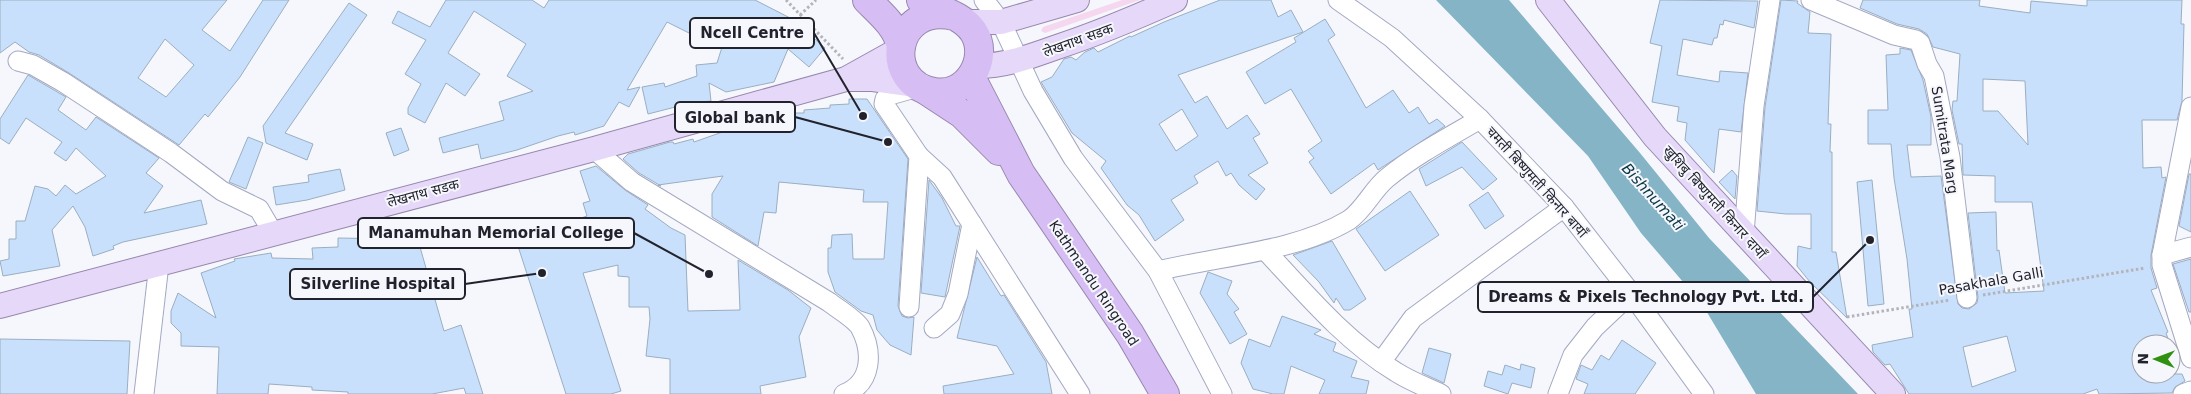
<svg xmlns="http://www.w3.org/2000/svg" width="2191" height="394" font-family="'DejaVu Sans','Noto Sans Devanagari',sans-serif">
<rect width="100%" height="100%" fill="#f6f7fd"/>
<polygon fill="#f5d7ef" points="1122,0 1140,0 1045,33 1041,31 1043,27"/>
<polygon fill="#84b4c5" points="1436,0 1509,0 1640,153 1709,238 1858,394 1756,394 1702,304 1641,233 1588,156"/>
<g fill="#c8e0fb" stroke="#9aaec2" fill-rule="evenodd">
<path d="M0 0H227L202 30 230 51 263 0H289L240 77 208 117 205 114 179 145 69 73 39 55 29 52 15 42 0 53ZM165 39 194 65 166 97 138 78Z"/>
<polygon points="446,0 532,0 544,8 549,0 755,0 794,20 825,48 809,67 788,49 774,82 726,92 709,83 711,101 691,103 648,114 642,87 664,83 665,87 697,76 696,65 717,63 723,44 692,28 689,33 667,22 627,90 640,87 629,107 619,102 604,126 575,135 574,132 558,136 517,150 481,159 478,144 443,153 439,138 504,120 499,102 533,91 507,76 526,44 474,11 448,53 480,74 465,96 446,83 425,123 408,114 408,108 421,84 405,74 426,40 392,23 398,11 430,27"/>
<path d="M1220 0H1271L1278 17 1291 10 1303 32 1178 75 1195 103 1207 96 1227 129 1247 115 1260 134 1253 138 1268 163 1248 175 1265 189 1256 200 1239 185 1231 173 1226 176 1218 161 1194 176 1198 183 1171 200 1184 220 1155 241 1139 215 1127 205 1101 168 1106 161 1072 133 1041 82 1052 77 1064 59 1071 57 1076 60 1085 52 1094 48 1098 52 1130 36 1131 37 1164 22ZM1182 109 1198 136 1176 151 1159 124Z"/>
<polygon points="1660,0 1758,1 1754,28 1724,20 1723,25 1720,24 1717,38 1714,38 1712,45 1683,39 1677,75 1719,82 1720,71 1748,73 1741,132 1719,129 1714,173 1685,140 1687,123 1677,121 1679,107 1652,102 1662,46 1650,43"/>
<polygon points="1781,0 1798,1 1797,3 1810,12 1808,33 1831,34 1828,124 1831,124 1830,152 1832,152 1832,252 1836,252 1847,318 1810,282 1797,266 1798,246 1811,249 1811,214 1786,214 1757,211 1765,107"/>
<path d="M1863 0H1980L1979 6 2030 13 2031 1 2087 6V0H2182L2181 24H2184L2182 101 2177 120H2142L2143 168 2161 167 2162 178 2166 177 2151 255V268L2157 288 2151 290 2168 332 2166 333 2170 344H2141V374H2182L2185 381 2175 387 2172 393 2099 394 2097 389 2083 394H1909L1890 364 1885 365 1873 352 1872 345 1913 337 1909 309H1912L1907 259 1894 178 1891 144H1868V110H1888L1886 55 1900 54V48L1911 50 1923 80 1931 117V145H1907L1911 177 1941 176 1958 304 1962 308 1969 309 1977 303 1978 297 1968 213 1996 212 1997 251 1999 250 2005 293 2044 291 2032 202H1995V176L1963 175 1962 144H1959L1952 110 1953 101H1957L1960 54 1933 47 1927 34 1919 29 1897 24 1860 8ZM1983 79 2025 81 2028 145 1998 111H1983ZM2007 336 2016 371 1972 387 1963 347Z"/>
<polygon points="349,3 367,15 285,133 313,144 307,160 266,143 263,126"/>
<polygon points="1325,19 1335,35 1328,40 1366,108 1393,90 1409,113 1418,107 1429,124 1437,119 1445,126 1378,170 1374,163 1331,194 1309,162 1314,158 1308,151 1322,141 1291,89 1265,104 1246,72 1296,42 1294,38"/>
<polygon points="28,75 66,97 58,110 86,130 96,117 159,158 146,173 163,186 144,213 201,200 207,224 123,242 113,246 114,249 93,256 85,227 73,206 52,230 60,266 3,276 0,261 9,259 9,239 16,239 16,221 25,221 35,186 48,189 56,196 65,185 76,194 106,176 76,148 66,161 54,153 62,142 26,118 9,144 0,138 0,119"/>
<polygon points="849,99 867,99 908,159 898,306 902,316 908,318 914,317 911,355 890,345 877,330 873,315 861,311 835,292 828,272 828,248 831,248 832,235 852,234 853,259 884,259 888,202 863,202 864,190 779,182 776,213 764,212 758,246 712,217 712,194 723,176 658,185 661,186 639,173 623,159 628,154 670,142 673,142 674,144 693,139 694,142 731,129 779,117 779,113 804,113 804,110 830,108 830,105 849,104"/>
<polygon points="401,128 409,150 394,156 386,133"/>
<polygon points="248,137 263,143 246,189 229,182"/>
<polygon points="1462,142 1497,179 1483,190 1462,167 1426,186 1419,169"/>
<polygon points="596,166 625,190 648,205 645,209 671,228 685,235 688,311 740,310 738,260 788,290 811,308 799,337 806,377 760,386 761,394 670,394 670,359 646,356 650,319 649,307 629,307 629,277 618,276 618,265 583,273 621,391 611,394 566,394 516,240 587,216 583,203 590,201 580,171"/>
<polygon points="340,169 345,190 307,200 276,205 273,187 309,182 308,175"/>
<polygon points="1732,170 1737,176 1735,199 1719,182"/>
<polygon points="2189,174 2191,174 2191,232 2179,226"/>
<polygon points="929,180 942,198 956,226 960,226 945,297 921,293"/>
<polygon points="1872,180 1884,304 1868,306 1857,182"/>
<polygon points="1410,191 1439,235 1385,271 1356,229"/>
<polygon points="1488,192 1504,216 1485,229 1469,205"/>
<polygon points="412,219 444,331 461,325 483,394 466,394 464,388 432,394 348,394 348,392 312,390 312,387 269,384 268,394 217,394 219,347 181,346 181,333 171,323 171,311 178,293 216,318 201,273 235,261 234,259 271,253 272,258 313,259 312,248 338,247 338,238 397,239 398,222"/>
<polygon points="1332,241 1366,299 1350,310 1344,310 1336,298 1334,303 1319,282 1293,255"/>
<polygon points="977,257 1001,296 1004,295 1046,362 1052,394 944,394 943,386 1014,374 997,346 957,338"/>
<polygon points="2191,259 2191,312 2189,312 2173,264"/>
<polygon points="1208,272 1232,281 1227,294 1239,309 1234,312 1247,334 1230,344 1200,293"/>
<polygon points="1282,316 1321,330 1314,334 1336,343 1333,351 1357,361 1351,377 1369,381 1366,394 1319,394 1325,380 1291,366 1284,394 1273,394 1253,389 1241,363 1249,339 1270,347"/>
<polygon points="0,339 130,341 127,394 0,394"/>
<polygon points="1622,340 1656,363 1635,394 1584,394 1588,384 1576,379 1581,365 1592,370 1601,355 1609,360"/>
<polygon points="1429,348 1451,354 1444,383 1422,373"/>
<polygon points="1521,364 1535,368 1531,388 1512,383 1508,394 1484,386 1488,371 1502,375 1505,365 1520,370"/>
</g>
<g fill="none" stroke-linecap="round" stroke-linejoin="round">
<g stroke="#a4a9c2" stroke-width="21">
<g id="minor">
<polyline points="984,0 1001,22 1033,91 1073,158 1158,271 1222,394"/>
<polyline points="1338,0 1392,38 1480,119 1564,207 1631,293 1704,394"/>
<polyline points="1811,0 1894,35 1916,40 1920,43 1927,64 1934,76 1950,157 1967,298"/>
<polyline points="18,61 33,65 63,82 171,153 222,191 259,209 273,233"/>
<polyline points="2191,107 2162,255 2162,265 2191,358"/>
<path d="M594 149 632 182 829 302C838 309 854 318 860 327 873 351 873 383 844 394"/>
<polyline points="919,156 942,177 1080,394"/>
<polyline points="1744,234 1754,106 1770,0"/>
<path d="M1265 250C1305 293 1345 341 1396 372 1410 381 1426 387 1441 394"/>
<polyline points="2162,255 2191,247"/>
<path d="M1158 271C1218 256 1296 252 1349 220 1364 210 1373 189 1387 178 1415 155 1449 137 1480 119"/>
<polyline points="909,307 919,156 884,104 885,99 890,95 918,87"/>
<polyline points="934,328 950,314 958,294 972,224"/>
<polyline points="1381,362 1413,318 1564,207"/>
<polyline points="144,394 159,264"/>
<polyline points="1558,394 1573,355 1595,327 1631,293"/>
<polyline points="2183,394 2191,391"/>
</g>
</g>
<g stroke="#9787ae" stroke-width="26">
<g id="major">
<polyline points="1548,0 1655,137 1893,394"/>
<polyline points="965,22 1001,22 1077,0"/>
<path d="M977 66C1006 66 1032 56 1060 46 1099 33 1137 17 1175 0"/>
<polyline points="848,79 873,79 916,85"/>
<polyline points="0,306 594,149 846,79 900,49"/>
</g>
</g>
<g stroke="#9787ae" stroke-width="30">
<g id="highway">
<path d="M867 0C881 14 896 26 901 46"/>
<path d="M921 0C937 10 961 14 973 31 991 58 967 98 934 92 881 83 893 2 954 16"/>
<polyline points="971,77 1021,174 1130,334 1165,394"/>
<polyline points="927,91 962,114 999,151"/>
</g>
</g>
<g stroke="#b3b4bb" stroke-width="3" stroke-dasharray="2.5 2.5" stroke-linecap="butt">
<polyline points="786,0 843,59"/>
<polyline points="800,15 816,0"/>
<polyline points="1983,295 2145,268"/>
<polyline points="1847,317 1950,300"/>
</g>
<use href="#minor" stroke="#fff" stroke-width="19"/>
<use href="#major" stroke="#e6d8f8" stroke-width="24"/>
<use href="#highway" stroke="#d6bef4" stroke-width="28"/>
</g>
<g text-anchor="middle" stroke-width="4" stroke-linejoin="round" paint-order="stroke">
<g font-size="14" fill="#21222c" stroke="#f6f7fd">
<text transform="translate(1078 40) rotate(-20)" y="5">लेखनाथ सडक</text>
<text transform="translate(1945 140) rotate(81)" y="5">Sumitrata Marg</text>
<text transform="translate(1537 182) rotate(48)" y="5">चमती बिष्णुमती किनार बायाँ</text>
<text transform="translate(423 193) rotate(-15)" y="5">लेखनाथ सडक</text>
<text transform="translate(1715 202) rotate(48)" y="5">खुशिबु बिष्णुमती किनार दायाँ</text>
<text transform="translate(1991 281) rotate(-10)" y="5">Pasakhala Galli</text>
<text transform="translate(1094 283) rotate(56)" y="5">Kathmandu Ringroad</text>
</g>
<g font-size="15" font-style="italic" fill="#093643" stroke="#f6f7fd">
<text transform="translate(1653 197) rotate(48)" y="5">Bishnumati</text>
</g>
</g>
<path fill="none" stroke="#21222c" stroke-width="2" d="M863 116L814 33M888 142L795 117M709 274L634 233M542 273L465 284M1870 240L1813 297"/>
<g fill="#21222c" stroke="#f6f7fd" stroke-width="2">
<circle cx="863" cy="116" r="5"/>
<circle cx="888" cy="142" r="5"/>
<circle cx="709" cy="274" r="5"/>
<circle cx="542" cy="273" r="5"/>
<circle cx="1870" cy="240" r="5"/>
</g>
<g fill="#f6f7fd" stroke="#21222c" stroke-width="2">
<rect x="690" y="18" width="124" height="30" rx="5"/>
<rect x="675" y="102" width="120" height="30" rx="5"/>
<rect x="358" y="218" width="276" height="30" rx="5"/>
<rect x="290" y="269" width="175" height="30" rx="5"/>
<rect x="1478" y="282" width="335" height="30" rx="5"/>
</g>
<g font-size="15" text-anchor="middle" font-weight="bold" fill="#21222c">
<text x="752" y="38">Ncell Centre</text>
<text x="735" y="123">Global bank</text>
<text x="496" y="238">Manamuhan Memorial College</text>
<text x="378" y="289">Silverline Hospital</text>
<text x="1646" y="302">Dreams &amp; Pixels Technology Pvt. Ltd.</text>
</g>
<g transform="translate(2156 359) rotate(271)"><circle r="24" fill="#f6f7fd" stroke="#a1a2a9"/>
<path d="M0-4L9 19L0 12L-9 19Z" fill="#2f910f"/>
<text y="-8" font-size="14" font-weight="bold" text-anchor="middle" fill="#21222c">N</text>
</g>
</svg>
